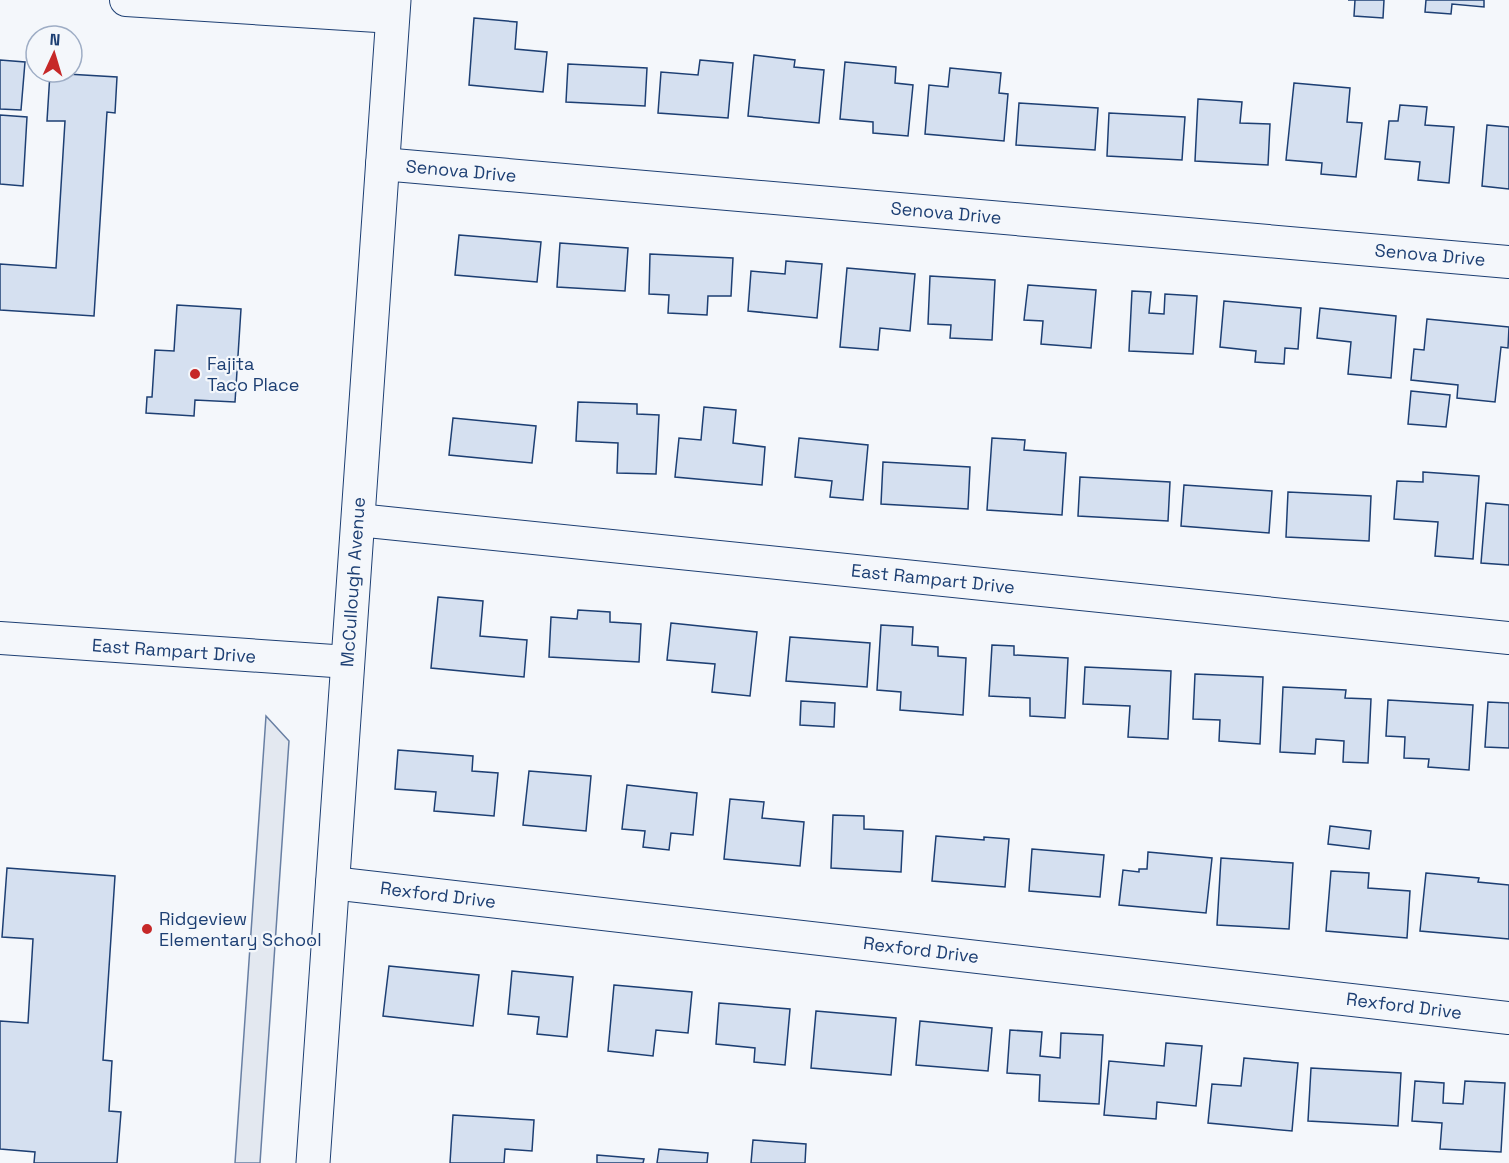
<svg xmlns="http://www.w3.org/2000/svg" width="1509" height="1163" font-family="'Space Grotesk',sans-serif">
<rect width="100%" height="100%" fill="#f4f7fb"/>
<polygon fill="#e3e8f0" stroke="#687fa3" stroke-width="1.5" points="266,716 289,741 260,1163 235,1163"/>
<g fill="#d5e0f0" stroke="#1d3f73" stroke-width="1.5">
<polygon points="1348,0 1384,0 1383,18 1354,16 1355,0"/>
<polygon points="1426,0 1484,0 1484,7 1452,4 1451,14 1425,12"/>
<polygon points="474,18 517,22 515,49 547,52 543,92 469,85"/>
<polygon points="754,55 795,60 794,67 824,70 819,123 748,116"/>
<polygon points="0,60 25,62 21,110 0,109"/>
<polygon points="700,60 733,63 728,118 658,113 661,72 698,75"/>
<polygon points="845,62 896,67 895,83 913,85 908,136 873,133 873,122 840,119"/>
<polygon points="568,64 647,68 645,106 566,102"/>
<polygon points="950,68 1001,73 999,93 1008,94 1004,141 925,134 929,85 948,87"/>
<polygon points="50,73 117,77 115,113 107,112 94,316 0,310 0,264 56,268 65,121 47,121"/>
<polygon points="1294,83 1350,88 1347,122 1362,123 1356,177 1321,174 1322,163 1286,160"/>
<polygon points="1198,99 1242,102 1240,123 1270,124 1268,165 1195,161"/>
<polygon points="1019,103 1098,108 1095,150 1016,145"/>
<polygon points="1400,105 1427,107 1425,125 1454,127 1449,183 1418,180 1420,162 1385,159 1389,121 1398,121"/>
<polygon points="1109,113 1185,117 1182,160 1107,156"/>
<polygon points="0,115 27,117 23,186 0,184"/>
<polygon points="1487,125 1509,127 1509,189 1482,186"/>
<polygon points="459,235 541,242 537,282 455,275"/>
<polygon points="560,243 628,248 625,291 557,287"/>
<polygon points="650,254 733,258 731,296 708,296 707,315 668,313 669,295 649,294"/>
<polygon points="786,261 822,264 817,318 748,311 751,271 785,274"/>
<polygon points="847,268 915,274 910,331 880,328 878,350 840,347"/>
<polygon points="930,276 995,280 992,340 950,338 951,325 928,324"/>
<polygon points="1028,285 1096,290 1091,348 1041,344 1043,321 1024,320"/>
<polygon points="1132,291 1151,292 1149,313 1164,314 1165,294 1197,296 1193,354 1129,351"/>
<polygon points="1224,301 1301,308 1298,349 1285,348 1284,364 1255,362 1256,351 1220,347"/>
<polygon points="177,305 241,309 235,402 195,400 194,416 146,413 147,397 152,397 155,350 174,351"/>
<polygon points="1320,308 1396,316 1391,378 1348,374 1351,342 1317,338"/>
<polygon points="1427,319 1509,327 1508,348 1501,347 1495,402 1457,398 1458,385 1411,380 1414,349 1424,350"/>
<polygon points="1411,391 1450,395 1446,427 1408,424"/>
<polygon points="578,402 637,404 637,414 659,415 656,474 617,473 618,443 576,441"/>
<polygon points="704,407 736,410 733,443 765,447 762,485 675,477 679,438 701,440"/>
<polygon points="453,418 536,426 532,463 449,455"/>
<polygon points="799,438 868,445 863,500 830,497 832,481 795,477"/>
<polygon points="992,438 1025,440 1024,450 1066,453 1062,515 987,510"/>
<polygon points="883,462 970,467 968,509 881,504"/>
<polygon points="1423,472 1479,476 1473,559 1435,556 1438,522 1394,519 1397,481 1423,482"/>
<polygon points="1080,477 1170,482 1168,521 1078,516"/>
<polygon points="1184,485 1272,491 1269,533 1181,526"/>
<polygon points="1288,492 1371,496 1369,541 1286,537"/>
<polygon points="1486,503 1509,505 1509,565 1481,563"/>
<polygon points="438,597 483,601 480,636 527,640 524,677 431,668"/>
<polygon points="578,610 610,612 610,622 641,624 639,662 549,657 551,617 577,619"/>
<polygon points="671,623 757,632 750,696 712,692 715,664 667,660"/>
<polygon points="881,625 913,627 912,645 938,647 938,656 966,658 963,715 900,710 901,692 877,690"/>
<polygon points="790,637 870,643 867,687 786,681"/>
<polygon points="992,645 1014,646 1014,655 1068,658 1065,718 1030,716 1030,698 989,696"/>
<polygon points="1085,667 1171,671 1168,739 1128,737 1130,706 1083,704"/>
<polygon points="1195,674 1263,677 1260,744 1219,741 1220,720 1193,719"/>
<polygon points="1283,687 1346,690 1345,698 1371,699 1368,763 1343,762 1344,741 1316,739 1315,754 1280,752"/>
<polygon points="1388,700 1473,705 1469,770 1428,767 1429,759 1404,758 1405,737 1386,736"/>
<polygon points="801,701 835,703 834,727 800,725"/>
<polygon points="1488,702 1509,703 1509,748 1485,747"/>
<polygon points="398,750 473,756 472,771 498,773 494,816 434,811 436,792 395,789"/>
<polygon points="529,771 591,776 586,831 523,825"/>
<polygon points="627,785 697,793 693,835 671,833 669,850 643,847 645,831 622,829"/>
<polygon points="730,799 764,802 762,818 804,822 800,866 724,859"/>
<polygon points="833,815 864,816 864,829 903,831 901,872 831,868"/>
<polygon points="1330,826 1371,831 1369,849 1328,844"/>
<polygon points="936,836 984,840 984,837 1009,839 1005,887 932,881"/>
<polygon points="1032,849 1104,855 1100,897 1029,891"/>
<polygon points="1148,852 1212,858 1206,913 1119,905 1123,870 1139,872 1139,869 1147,869"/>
<polygon points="1221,858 1293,863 1289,929 1217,925"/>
<polygon points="7,868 115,876 103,1060 112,1061 109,1111 121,1112 117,1163 34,1163 35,1152 0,1149 0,1021 28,1023 33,939 2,937"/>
<polygon points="1331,871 1369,873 1368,888 1410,891 1407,938 1326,931"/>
<polygon points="1426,873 1479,878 1478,882 1509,885 1509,939 1420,931"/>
<polygon points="389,966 479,975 473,1026 383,1016"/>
<polygon points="512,971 573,977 567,1037 537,1034 539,1017 508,1014"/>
<polygon points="614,985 692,992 688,1033 656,1030 653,1056 608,1051"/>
<polygon points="719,1003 790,1009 785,1065 754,1062 755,1048 716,1044"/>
<polygon points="816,1011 896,1018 891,1075 811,1068"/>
<polygon points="920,1021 992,1028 988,1071 916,1065"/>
<polygon points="1010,1030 1042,1032 1040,1056 1060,1058 1061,1033 1103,1035 1099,1104 1039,1101 1040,1075 1007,1073"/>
<polygon points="1166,1043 1202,1046 1196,1106 1157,1102 1156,1119 1104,1115 1109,1061 1164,1066"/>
<polygon points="1244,1058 1298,1063 1292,1131 1208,1123 1212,1084 1241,1086"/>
<polygon points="1311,1068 1401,1073 1398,1126 1308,1121"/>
<polygon points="1415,1081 1444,1083 1443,1103 1463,1104 1465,1081 1505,1083 1501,1152 1440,1149 1442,1123 1412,1121"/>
<polygon points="453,1115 534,1120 532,1151 505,1149 504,1163 450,1163"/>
<polygon points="753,1140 806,1144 805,1163 751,1163"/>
<polygon points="659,1149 708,1153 707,1163 657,1163"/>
<polygon points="597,1155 644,1159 643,1163 597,1163"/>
</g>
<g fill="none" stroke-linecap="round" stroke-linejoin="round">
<g stroke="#1d3f73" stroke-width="34">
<g id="minor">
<polyline points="126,0 393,17"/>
<polyline points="382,164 1509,262"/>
<polyline points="358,520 1509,638"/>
<polyline points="0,638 348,662"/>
<polyline points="332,883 1509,1018"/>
</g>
</g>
<g stroke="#1d3f73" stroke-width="35">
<polyline id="major" points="313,1163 394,0"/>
</g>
<use href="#minor" stroke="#f4f7fb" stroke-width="32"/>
<use href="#major" stroke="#f4f7fb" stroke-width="33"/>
</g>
<g fill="#c62828" stroke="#f4f7fb" stroke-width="2">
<circle cx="195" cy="374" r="6"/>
<circle cx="147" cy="929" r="6"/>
</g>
<g text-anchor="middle" stroke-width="4.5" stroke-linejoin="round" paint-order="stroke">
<g font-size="18" fill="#1d3f73" stroke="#f4f7fb">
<text transform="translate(461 171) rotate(5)" y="6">Senova Drive</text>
<text transform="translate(946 213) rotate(5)" y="6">Senova Drive</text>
<text transform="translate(1430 255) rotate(5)" y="6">Senova Drive</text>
<text transform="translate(933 579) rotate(6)" y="6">East Rampart Drive</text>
<text transform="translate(353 582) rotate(-86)" y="6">McCullough Avenue</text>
<text transform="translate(174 651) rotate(4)" y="6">East Rampart Drive</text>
<text transform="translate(438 895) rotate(7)" y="6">Rexford Drive</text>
<text transform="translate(921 950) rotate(7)" y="6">Rexford Drive</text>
<text transform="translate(1404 1006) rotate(7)" y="6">Rexford Drive</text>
</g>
<g font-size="18" fill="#1d3f73" stroke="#f4f7fb" text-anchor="start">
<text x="207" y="370">Fajita<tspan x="207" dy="21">Taco Place</tspan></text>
<text x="159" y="925">Ridgeview<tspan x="159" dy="21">Elementary School</tspan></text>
</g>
</g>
<g transform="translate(54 54) rotate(4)"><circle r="28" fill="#f4f7fb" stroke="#9eadc5" stroke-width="1.5"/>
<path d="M0-4.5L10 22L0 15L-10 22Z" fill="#c62828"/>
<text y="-9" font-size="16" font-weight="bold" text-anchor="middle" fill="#1d3f73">N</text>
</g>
</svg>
